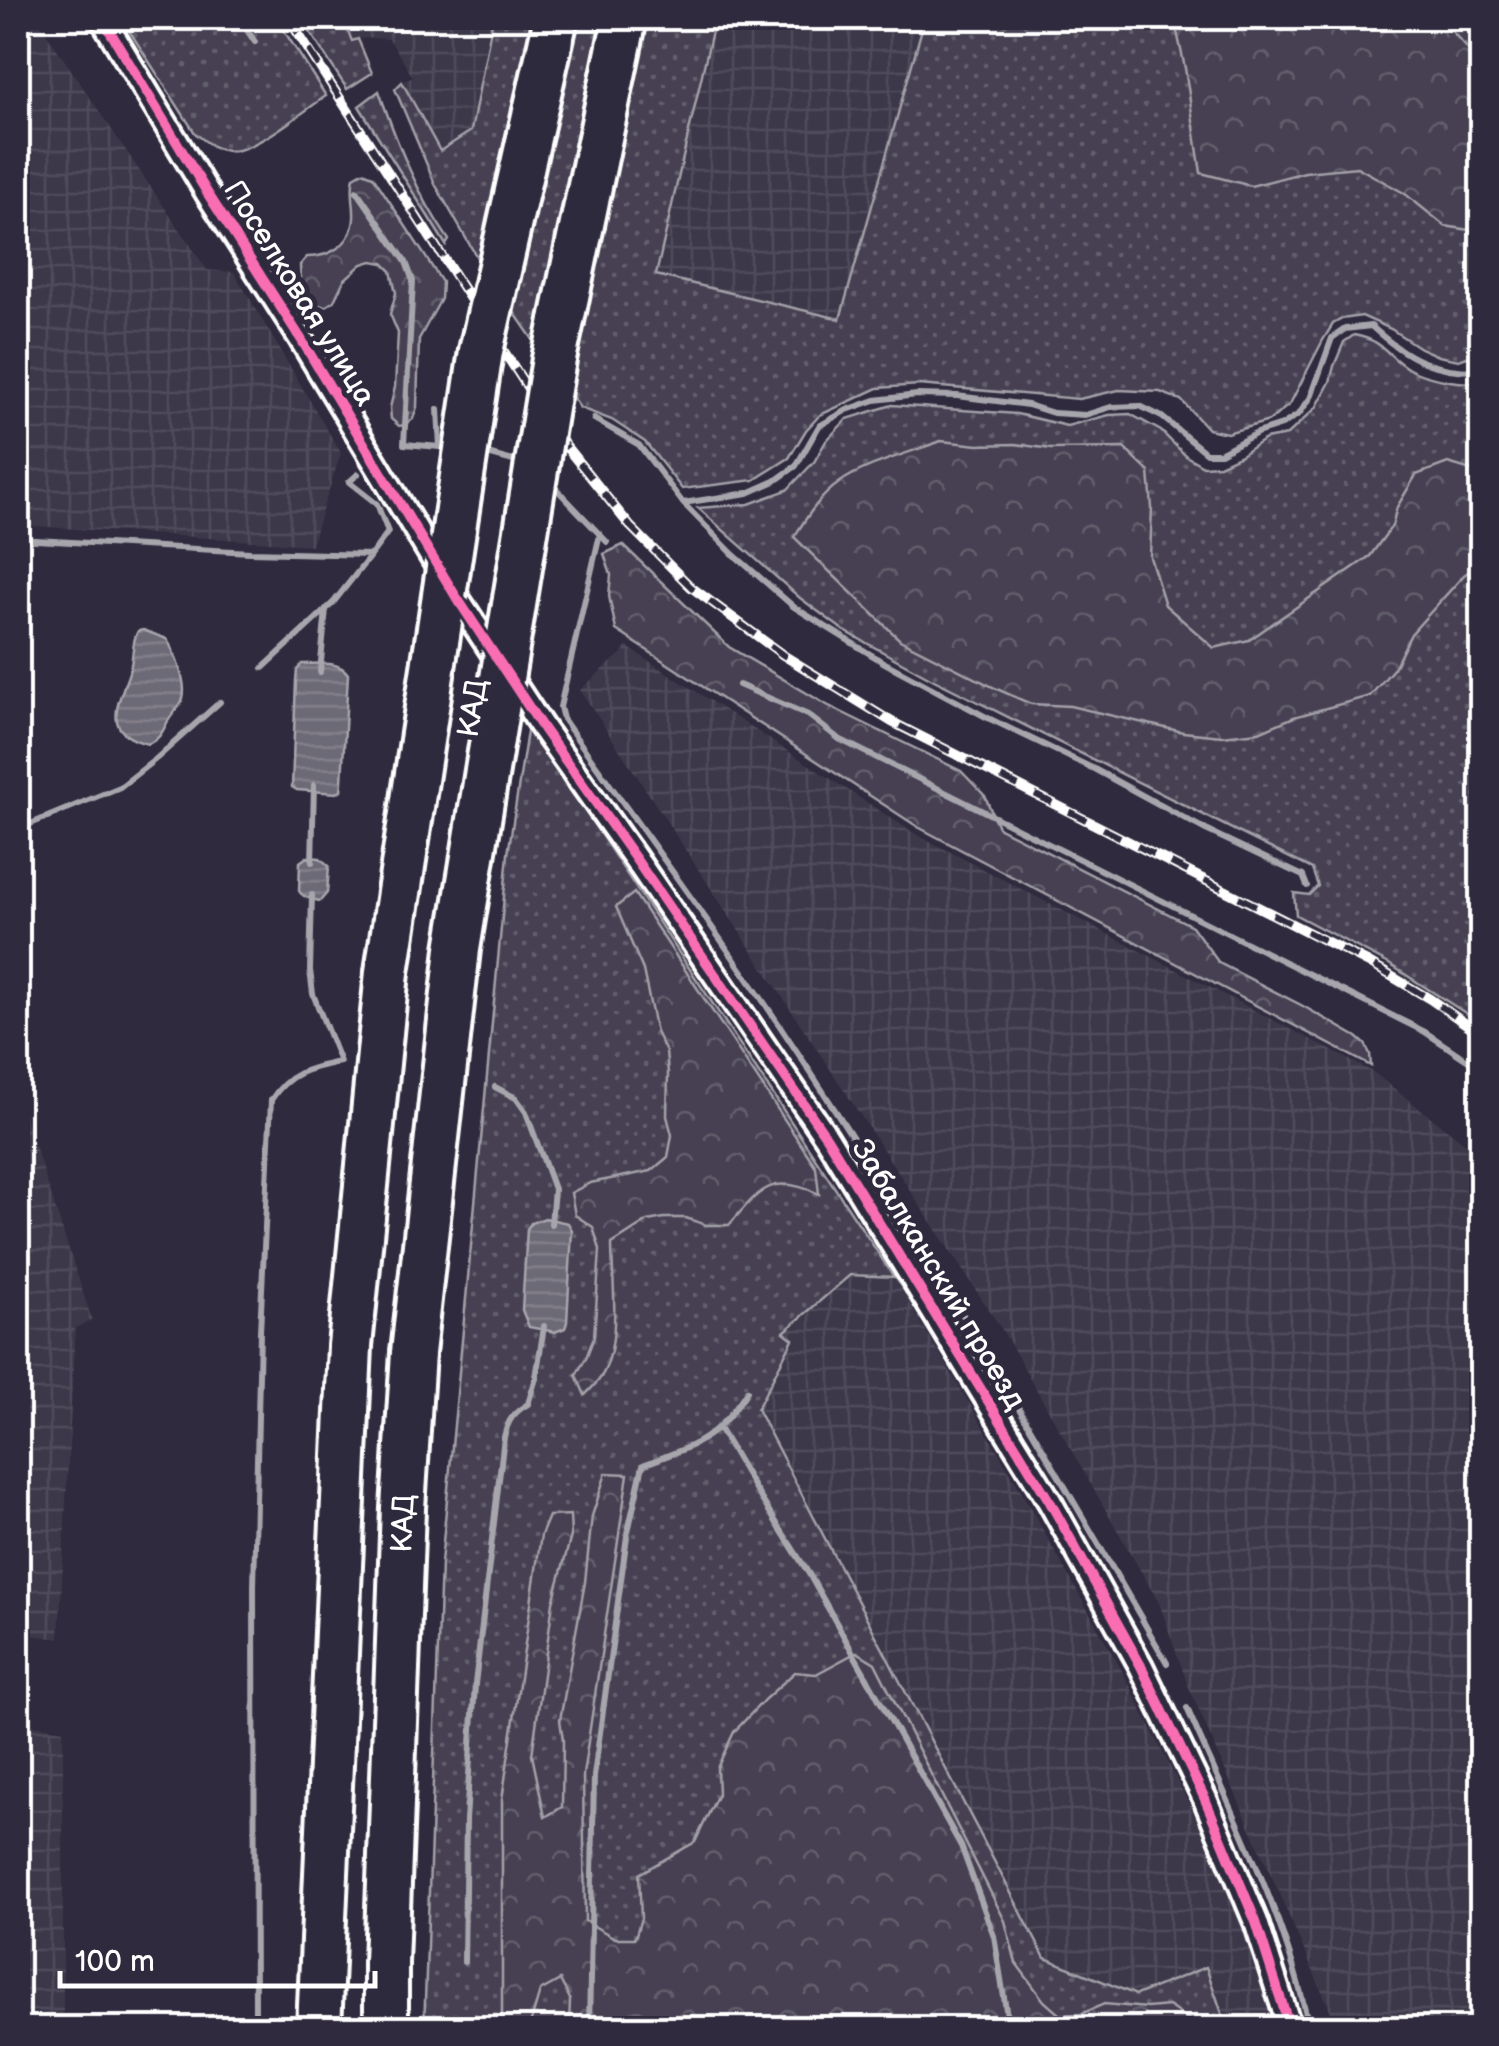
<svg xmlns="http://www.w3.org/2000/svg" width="1499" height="2046" font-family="'Balsamiq Sans',sans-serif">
<defs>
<pattern id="industrial-grid" width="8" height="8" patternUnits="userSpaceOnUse" patternTransform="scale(2.5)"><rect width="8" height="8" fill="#3c3749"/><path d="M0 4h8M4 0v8" fill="none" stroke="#504b5b"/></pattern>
<pattern id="grass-dots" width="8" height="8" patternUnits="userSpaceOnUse" patternTransform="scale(2.5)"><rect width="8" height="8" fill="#464152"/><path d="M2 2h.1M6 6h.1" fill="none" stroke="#625e6c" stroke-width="1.8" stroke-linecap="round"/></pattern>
<pattern id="forest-crowns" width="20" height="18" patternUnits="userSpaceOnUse" patternTransform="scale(2.5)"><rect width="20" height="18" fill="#464152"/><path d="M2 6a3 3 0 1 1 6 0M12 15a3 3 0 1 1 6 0" fill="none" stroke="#625e6c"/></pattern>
<pattern id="water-rules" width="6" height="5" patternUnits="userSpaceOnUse" patternTransform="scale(2.5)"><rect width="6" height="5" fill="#6d6a77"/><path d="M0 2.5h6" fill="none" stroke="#83808b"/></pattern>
</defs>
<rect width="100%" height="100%" fill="#2f2a3d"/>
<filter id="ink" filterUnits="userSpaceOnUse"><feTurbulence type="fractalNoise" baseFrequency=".01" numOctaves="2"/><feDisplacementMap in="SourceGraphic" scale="20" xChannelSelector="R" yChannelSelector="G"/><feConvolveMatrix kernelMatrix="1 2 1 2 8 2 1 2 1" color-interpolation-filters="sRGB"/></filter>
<g filter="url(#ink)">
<g fill="url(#industrial-grid)">
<polygon points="18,18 36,18 207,270 234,272 341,453 311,545 18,525"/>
<polygon points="342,18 493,18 471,131 440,152 402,82 413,77 389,39 363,38 353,41"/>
<polygon points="715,18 925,18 841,319 656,275"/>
<polygon points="626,646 914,833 1373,1072 1481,1156 1481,1239 1474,1250 1482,1253 1481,2028 1338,2028 1187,1683 1159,1603 1004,1333 580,690 624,651"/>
<polygon points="18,1094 92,1320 75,1328 59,1639 18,1633"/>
<polygon points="850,1275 894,1277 1012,1475 1125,1676 1245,1916 1277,2028 1227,2028 1205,1967 1137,1995 1045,1958 757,1409 793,1340 784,1333"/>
<polygon points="18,1722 63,1730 63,2017 18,2010"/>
</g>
<g fill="url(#grass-dots)" stroke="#a2a0a8" stroke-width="2.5">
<path d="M121 18H276L326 96C304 111 256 151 230 151 216 151 205 141 195 133Z"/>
<polygon points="301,18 342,18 352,41 358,39 372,73 347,89"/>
<polygon points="493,18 715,18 656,275 840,319 925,18 1481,18 1481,352 1459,360 1438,356 1420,348 1391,329 1362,316 1342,319 1333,324 1323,340 1290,404 1269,421 1227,433 1208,429 1181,400 1160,392 1119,390 1079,399 919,385 878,388 820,415 806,430 789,458 754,480 682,489 645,442 612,420 580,408 479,261 435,184 395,89 402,82 440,151 471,131"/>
<path d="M379 91C397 143 417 194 449 240L446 245 359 106Z"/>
<path d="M1354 335C1386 341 1386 356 1409 369 1425 378 1465 386 1481 381V1023L1389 964 1296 915 1294 893 1309 895 1318 886 1312 869 934 680 843 630 800 598 698 508 749 504 787 490 814 462 826 441 847 419 892 405 1017 414 1067 426 1109 415 1130 414 1161 431 1186 456 1203 466 1219 465 1241 455 1265 439 1287 435 1316 408 1330 382 1334 366 1344 342Z"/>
<polygon points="528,725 894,1277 850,1275 784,1332 793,1339 757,1409 1045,1958 1136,1995 1206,1967 1227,2028 424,2028 441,1563 508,854"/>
</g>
<g fill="url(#forest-crowns)" stroke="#a2a0a8" stroke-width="2.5">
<polygon points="1174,18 1440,18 1481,64 1481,232 1445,226 1404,193 1357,167 1305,172 1251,186 1201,173 1185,68"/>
<path d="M363 172 373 176 442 282 441 299 419 339 417 407 413 419 404 425 399 426 391 419 390 408 395 387 398 333 390 314 396 293 391 271 383 263 372 261 362 264 344 280 334 301 325 307C305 302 300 284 300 265L307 257C331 257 352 244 354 218 355 204 350 191 354 177Z"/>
<path d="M941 441 978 445 1015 444 1051 449 1124 448 1149 472 1152 508 1150 557 1165 605 1214 648 1249 640 1370 556 1392 526 1397 507 1416 475 1448 463 1481 473V563L1464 575 1411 634 1394 668 1370 696 1294 717 1259 732 1222 736 1183 732 1070 706 1031 704 997 689 900 640 794 537C807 517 819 497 839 483 863 465 912 452 941 441Z"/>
<polygon points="623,545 729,647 827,705 961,771 985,796 998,827 1192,926 1219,963 1303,1006 1357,1037 1365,1044 1370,1054 1371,1066 918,827 616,630 609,596 611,575 604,554"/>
<path d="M634 893 816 1167 819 1194C770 1172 760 1190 729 1225H706L686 1218H664L648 1221 612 1244C612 1282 622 1344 601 1377 597 1383 591 1389 585 1395L576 1375 586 1358 594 1337 600 1250 593 1227 575 1215 571 1193 590 1183 651 1171 668 1157 672 1135 667 1116 668 1073 666 1052 656 1032 643 970 616 907Z"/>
<polygon points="606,1473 628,1474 583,1775 585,1921 615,1938 635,1938 641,1918 639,1874 695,1842 718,1794 717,1768 734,1732 765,1699 795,1672 816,1674 857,1652 875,1663 1005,1921 1016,1963 1044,2001 1060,2015 1081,2014 1104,2004 1147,2008 1168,2006 1186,2018 1205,2025 1207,2028 797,2028 778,2025 768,2028 569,2028 570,1999 560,1980 540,1991 529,2028 502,2028 502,1800 541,1535 549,1516 570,1515 571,1536 553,1602 532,1755 545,1817 562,1807 563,1740 560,1720 585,1582 592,1516"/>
</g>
<g fill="url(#water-rules)" stroke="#a7a6ad" stroke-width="2.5">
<path d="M143 630 167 639C175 654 189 685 182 701 179 708 172 714 168 721 162 732 161 738 148 744 98 732 120 702 130 669 134 656 131 642 138 631Z"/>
<path d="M302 664C318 664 338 660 348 674L342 782 341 790 337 793 297 790 292 787 296 680 297 670Z"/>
<path d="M307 857 320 858 329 866 327 893 320 901C312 899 303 898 299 891L300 862Z"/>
<polygon points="545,1218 568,1223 572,1230 567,1322 565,1328 555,1332 529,1327 522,1310 527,1229 531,1223"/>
</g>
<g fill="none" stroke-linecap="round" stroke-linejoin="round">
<g stroke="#a7a6ad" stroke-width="6">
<polyline points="239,18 255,42"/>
<polyline points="357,191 406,262 413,281 404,444 453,448"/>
<polyline points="438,409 440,447"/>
<path d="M594 419 639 445 683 503 748 493 775 481 796 466 819 426 847 410 875 400 917 395 957 396 1028 405 1053 413 1085 415 1111 407 1140 406 1162 417 1206 453H1220L1257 433 1282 425 1299 414 1311 397 1332 338 1345 329 1371 326C1407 359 1433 372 1482 371"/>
<polyline points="480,452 521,463"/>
<polyline points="358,474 349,482 377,504 388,532 371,555"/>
<polyline points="548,480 607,542"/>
<polyline points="683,503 733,554 794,607 883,662 988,718 1094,769 1206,830 1303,876 1307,886"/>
<path d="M600 534 560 707 563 719C636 822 712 924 782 1029 919 1235 1044 1448 1167 1663"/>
<polyline points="18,539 250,552 371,555 333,603 263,668"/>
<polyline points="320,672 326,609"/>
<polyline points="739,685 808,715 839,739 1425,1032 1482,1070"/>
<polyline points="18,844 28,825 120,787 157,758 220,702"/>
<polyline points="312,862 314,785"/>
<polyline points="495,1087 516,1098 526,1112 554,1189 551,1224"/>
<polyline points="719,1428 755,1489 809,1574 961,1846 994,1936 1009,2028"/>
<path d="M1187 1708C1231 1811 1287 1918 1309 2028"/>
<path d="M464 1962 466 1820 475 1684 504 1437C508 1420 513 1413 528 1404L536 1378 544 1326"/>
<path d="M255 2028 254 1587 260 1332 271 1100C288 1073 308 1068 340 1062L313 994 310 970 312 895"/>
<path d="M589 2028 594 1776 627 1536 643 1465C697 1444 714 1442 747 1391"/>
</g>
<g stroke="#fff" stroke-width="30">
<polyline id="minor" points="102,18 208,194 301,339 455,595 544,730 635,858 827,1138 1050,1502 1141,1666 1205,1799 1256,1922 1290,2028"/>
</g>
<g stroke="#fff" stroke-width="50">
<g id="motorway">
<polyline points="319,2028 350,1346 363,1216"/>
<path id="s1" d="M386 2028V1963L403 1508 413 1353"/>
</g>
</g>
<use href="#minor" stroke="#2f2a3d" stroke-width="22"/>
<use href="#motorway" stroke="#2f2a3d" stroke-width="42"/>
<g stroke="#fff" stroke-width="10">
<polyline id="rail" points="288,18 564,444 630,526 691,587 783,655 892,722 1369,963 1430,999 1482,1035"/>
</g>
<use href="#rail" stroke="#2f2a3d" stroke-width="6" stroke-dasharray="19" stroke-linecap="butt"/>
<g stroke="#fff" stroke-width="50" stroke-linecap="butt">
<g id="motorway-bridge">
<polyline points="363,1216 387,972 481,351 556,18"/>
<polyline points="413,1353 458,949 554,359 625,18"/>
</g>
</g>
<use href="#motorway-bridge" stroke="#2f2a3d" stroke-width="42"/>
<g stroke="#2f2a3d" stroke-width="16">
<polyline id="cycleway" points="102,18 208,194 301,339 455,595 544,730 635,858 827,1138 1050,1502 1141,1666 1205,1799 1256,1922 1290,2028"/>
</g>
<use href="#cycleway" stroke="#f96db3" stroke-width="10"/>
</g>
</g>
<g text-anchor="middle" stroke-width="10" stroke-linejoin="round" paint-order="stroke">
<g font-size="30" fill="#fff" stroke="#2f2a3d">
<text transform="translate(300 293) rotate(58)" y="10">Поселковая улица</text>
<text transform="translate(472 708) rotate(-81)" y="10">КАД</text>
<text transform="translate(939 1274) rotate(59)" y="10">Забалканский проезд</text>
<text dy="10" stroke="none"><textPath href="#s1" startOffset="505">КАД</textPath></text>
</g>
</g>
<rect width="1499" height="2046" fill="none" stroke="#2f2a3d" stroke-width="60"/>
<rect x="30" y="30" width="1439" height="1986" fill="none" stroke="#fff" stroke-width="4" filter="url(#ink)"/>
<path d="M60 1971v15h315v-15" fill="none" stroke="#ffffff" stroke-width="5"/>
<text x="75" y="1971" font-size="30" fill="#ffffff" stroke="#2f2a3d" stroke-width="8" paint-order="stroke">100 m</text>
</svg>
